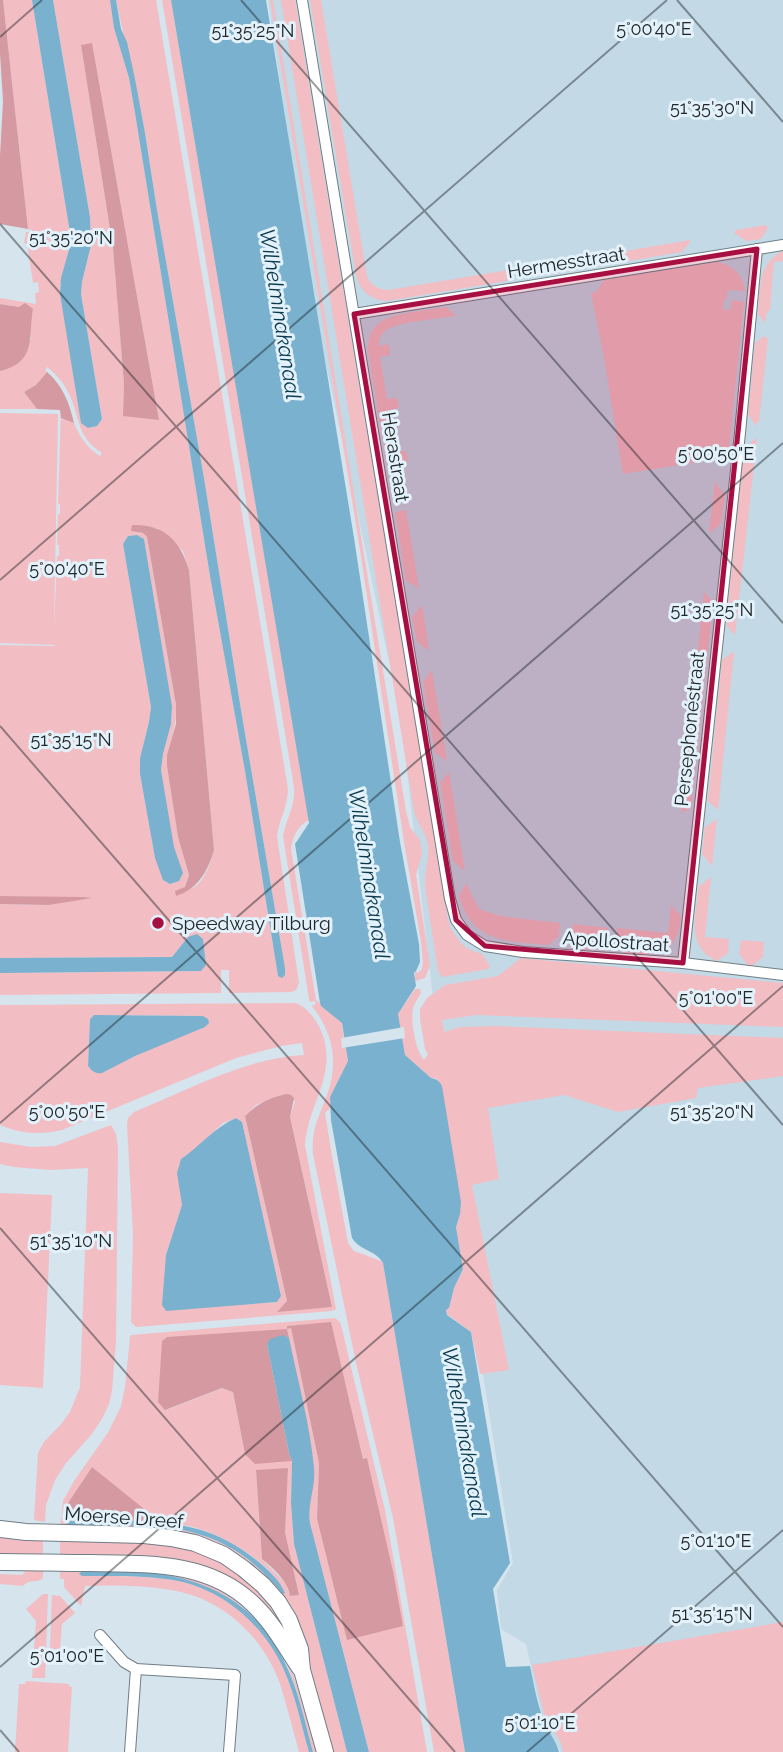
<svg xmlns="http://www.w3.org/2000/svg" width="783" height="1752" font-family="Raleway,sans-serif">
<rect width="100%" height="100%" fill="#d5e4ed"/>
<polygon fill="#c3d9e6" points="268,0 783,0 783,1752 561,1752 544,1725 526,1644 501,1629 497,1590 513,1563 458,1217 401,718 310,289"/>
<g fill="#f2bec4" fill-rule="evenodd">
<path d="M3 0H32L70 233C71 254 60 273 60 294L88 428 97 426 102 419 81 294 82 282 91 245 90 217 53 0H110L114 28 129 78 135 113 210 576 245 771 278 976 285 968 241 710 204 478 157 210 145 133 116 0H156L288 789C288 806 279 820 277 836L299 983 296 990 292 992 229 993V970H221V993L0 995V973L201 971 188 937 172 957 0 958V904L49 905 83 898 0 896V645L54 646 55 645 0 643V413L58 414 54 629 57 556H59V545H57L58 514H60V504H58L61 410V418L74 423C80 437 87 448 100 456L102 453C75 436 81 417 68 392 63 382 56 374 47 367L45 370 47 372 36 385 24 392 37 409H0V371L31 339 30 325 33 309 0 304V298L36 304 35 293 39 292 38 282 33 283 27 244 24 243 26 232H32V230L28 229ZM92 44 159 420 123 415 124 384 113 248 81 45ZM157 528 183 551 189 570 214 850C211 862 205 881 194 887 189 890 181 890 176 891L185 887 189 875 178 837 167 766C167 745 178 727 176 705L147 537 143 533 131 531ZM137 535 144 539 172 706 171 724 163 754 161 770 179 881 170 884 155 858 140 774V758L149 722 151 707 123 544 128 536Z"/>
<path d="M162 0H171L309 820C298 825 292 838 291 849L316 1000 341 1021 348 1061 330 1097 331 1107 325 1113 332 1156 348 1243 354 1251 381 1261 383 1263 465 1752H434L393 1518 356 1363 313 1154C311 1129 319 1117 327 1095 339 1062 333 1033 312 1006L316 1004 315 1001 310 1002 309 999 283 836C286 819 296 805 294 787Z"/>
<polygon points="270,0 273,0 290,102 406,811 410,827 420,840 422,854 416,875 430,966 425,978 415,981 415,971 418,973 422,969 423,962 421,942 404,842 358,537"/>
<path d="M281 0H295L448 919 451 929 460 942 468 949 482 954 490 966 488 969 442 977 438 971 425 887C424 873 429 860 428 847 427 835 417 823 414 811Z"/>
<path d="M310 0H321L367 276C371 286 378 289 388 290L514 269 507 281 387 301C370 300 360 291 356 275Z"/>
<polygon points="765,225 768,228 761,239 746,241 734,233 736,230"/>
<polygon points="690,240 690,242 682,252 539,276 526,268"/>
<path d="M783 251V261L774 262 770 310 767 311 765 323 758 314C760 290 758 262 783 251Z"/>
<path d="M717 262C733 265 743 275 745 291L728 290 726 300H724L723 309 730 310 732 300 744 302 728 457 623 474 604 358 591 293 596 292 604 280Z"/>
<path d="M446 307 456 316C442 318 394 322 385 331 380 335 379 340 379 346L389 344 390 355 380 357 387 399 397 398 399 408 389 410 396 452 406 451 408 461 398 463 399 477 388 470 368 351C367 321 388 316 413 312 424 310 435 308 446 307Z"/>
<polygon points="764,336 768,339 759,422 757,422 756,426 748,415 755,343"/>
<polygon points="755,439 757,439 735,635 726,625 744,449"/>
<polygon points="715,482 725,495 721,524 709,533"/>
<polygon points="406,510 419,588 406,581 395,512"/>
<polygon points="704,592 713,602 691,808 681,813"/>
<polygon points="422,605 429,650 428,650 417,642 412,617"/>
<polygon points="733,652 734,652 718,810 708,801 722,660"/>
<polygon points="431,671 432,671 447,761 435,753 423,682"/>
<polygon points="449,772 465,871 453,861 440,783"/>
<polygon points="717,819 712,866 702,854 705,827"/>
<path d="M711 877 705 937 729 939 728 953 717 961C685 947 696 914 699 886Z"/>
<path d="M467 883 469 890 479 909 500 916 560 923 559 936 548 945C508 942 470 942 459 895Z"/>
<path d="M671 905 681 916C677 955 659 956 625 953L616 942 617 928 668 933Z"/>
<polygon points="573,924 608,928 606,941 595,950 581,949 572,937"/>
<polygon points="741,940 764,942 763,957 753,965 748,965 739,954"/>
<path d="M521 958 783 983V1027L476 1015 442 1020 444 1032 460 1027 496 1026 783 1038V1076L698 1088 696 1098 618 1112 564 1095 488 1108 499 1179 472 1185 509 1370 480 1374 471 1332 447 1314 446 1310 449 1308 454 1288 463 1269 456 1227 460 1214 436 1078H431L405 1055 398 1014 415 989H420L421 993C418 998 414 1004 413 1009 410 1021 416 1051 424 1060L428 1054 425 1049 420 1019V1009L427 998 445 985 498 976Z"/>
<path d="M296 1003C306 1007 314 1017 319 1026 341 1072 308 1102 305 1145L336 1309 332 1311 136 1327 131 1322 133 1234 127 1124 128 1118 134 1112C188 1090 245 1058 304 1055L302 1043 281 1046 236 1058 62 1130C40 1135 21 1134 0 1125V1005ZM94 1015 203 1016 135 1056 100 1073 95 1072 88 1066 90 1019ZM280 1095 295 1101 290 1117 332 1307 278 1311 287 1301 245 1116 256 1105ZM236 1118 242 1122 281 1296 277 1302 268 1303 166 1255 182 1205 181 1159 200 1145 223 1123Z"/>
<polygon points="111,1125 116,1134 118,1148 116,1342 112,1391 109,1404 102,1419 91,1435 66,1463 55,1480 46,1505 45,1522 34,1520 38,1453 44,1442 62,1423 70,1412 80,1387 88,1168 51,1170 13,1167 0,1164 0,1142 31,1147 55,1146"/>
<polygon points="0,1193 52,1195 43,1388 0,1385"/>
<path d="M335 1318 340 1322 342 1329 385 1510 427 1752H369L310 1523 309 1511 314 1470 287 1329 166 1410 223 1388 233 1392 245 1454 288 1461H292L291 1503 294 1544 347 1752H332L301 1641 228 1551 60 1529 63 1501 74 1481 109 1431 121 1406 125 1387 130 1337 131 1335ZM331 1323 363 1459H367L393 1571 347 1639 317 1519 319 1463 291 1328H288L287 1326ZM92 1467C109 1481 126 1495 143 1509 148 1513 154 1520 160 1522 171 1525 182 1524 193 1527 224 1535 270 1562 285 1592L283 1594C221 1518 157 1524 68 1525 63 1521 60 1518 63 1511ZM256 1470 288 1471 285 1507V1532L299 1595 290 1596 286 1584 262 1559Z"/>
<polygon points="0,1537 43,1540 43,1556 0,1556"/>
<polygon points="60,1540 132,1541 195,1549 234,1569 270,1602 292,1639 234,1582 60,1557"/>
<path d="M43 1568V1578C36 1584 31 1578 23 1586L0 1584V1574L22 1575 25 1572 21 1570H0Z"/>
<path d="M60 1568 170 1571 222 1589 253 1611 291 1667 317 1752H313C305 1723 299 1692 287 1665 249 1580 164 1567 81 1572L82 1576C112 1576 143 1575 173 1580 226 1589 270 1629 288 1680 297 1703 302 1728 309 1752H299C293 1730 287 1706 280 1684 263 1636 222 1598 171 1590 142 1585 113 1585 85 1586L81 1606 64 1587V1579H60Z"/>
<polygon points="43,1594 48,1594 45,1678 32,1678 36,1621 26,1609"/>
<polygon points="52,1595 60,1596 75,1613 62,1624 60,1649 50,1649"/>
<polygon points="783,1622 783,1752 563,1752 561,1743 544,1714 532,1665"/>
<polygon points="26,1681 69,1684 69,1686 72,1687 68,1752 15,1752 19,1684 25,1684"/>
</g>
<g fill="#d599a1">
<polygon points="0,0 3,0 28,229 0,224 0,156 3,101 0,53"/>
<polygon points="92,43 159,420 123,416 124,384 113,248 81,45"/>
<path d="M25 303 33 309C28 338 37 362 0 371V304L19 307Z"/>
<path d="M47 372C63 386 69 402 74 423L61 418 60 410 37 409 24 392 36 385Z"/>
<path d="M132 525C164 524 180 540 189 570L214 850C208 871 198 889 176 896L175 891 185 887 189 875 178 837 167 766V755L176 724V705L147 537 143 533 131 531Z"/>
<polygon points="0,896 83,897 92,898 49,905 0,904"/>
<path d="M287 1094 291 1095 294 1098 290 1117 332 1307 277 1312 287 1301 245 1116C257 1104 270 1097 287 1094Z"/>
<path d="M331 1322 363 1459 367 1458 393 1571 403 1626 347 1640 317 1519 319 1463 291 1328 287 1329 289 1338C280 1334 274 1338 267 1344L289 1453 292 1461 255 1464 245 1454 233 1392 222 1388 165 1410 158 1402 162 1341 167 1337 287 1329V1326Z"/>
<polygon points="92,1467 159,1521 70,1521 69,1518 69,1508 64,1509"/>
<path d="M288 1468 285 1532 299 1595 290 1596C288 1581 273 1568 262 1559L256 1470Z"/>
</g>
<g fill="#7ab1cf">
<polygon points="32,0 53,0 90,217 91,245 82,282 81,294 102,419 97,426 88,428 81,423 60,294 61,278 70,246 70,233"/>
<polygon points="110,0 116,0 121,29 127,42 135,79 145,133 157,210 204,478 241,710 285,968 285,975 282,978 278,976 245,771 210,576 135,113 129,78 114,28"/>
<path d="M171 0H266L354 538 400 842 419 944 420 962 416 971 414 973 416 986 398 1014 405 1055 431 1078C437 1079 439 1081 442 1086L461 1202 460 1214 456 1227 463 1269 454 1288 449 1308 446 1310 447 1315 471 1332 510 1563 493 1589 506 1667 530 1666C534 1684 537 1704 544 1721 548 1732 556 1740 559 1752H465L383 1263C376 1250 360 1251 352 1238L331 1120 330 1097 348 1061 342 1023 321 1006 320 1003 295 844 309 823Z"/>
<polygon points="137,535 144,539 172,706 171,724 163,754 161,770 174,847 183,873 179,881 170,884 163,880 155,858 140,774 140,758 149,722 151,707 123,544 128,536"/>
<polygon points="197,934 203,939 206,965 201,971 0,973 0,958 172,957 188,937"/>
<path d="M94 1015 203 1016 208 1019 209 1023 205 1027 135 1056 102 1073C95 1074 92 1071 88 1066L90 1019Z"/>
<path d="M236 1118 242 1122 281 1296 277 1302 166 1311 162 1305 166 1255 182 1205 177 1173 181 1159C200 1146 215 1127 236 1118Z"/>
<path d="M283 1335 289 1338C298 1381 310 1425 314 1468 316 1487 307 1504 310 1523L369 1752H347L294 1544 291 1503 292 1461 289 1453 267 1344 270 1339Z"/>
<path d="M112 1520C172 1522 213 1523 261 1564 270 1572 281 1582 285 1593L283 1594C222 1519 159 1524 71 1526L66 1523 70 1521Z"/>
<path d="M81 1572C165 1566 248 1580 286 1665 299 1692 305 1723 313 1752H309C302 1728 297 1703 288 1680 270 1630 226 1589 173 1580 143 1575 112 1576 82 1576L79 1574Z"/>
</g>
<polygon fill="#d5e4ed" points="404,1027 405,1038 342,1048 341,1038"/>
<g fill="none" stroke-linecap="round" stroke-linejoin="round">
<g stroke="#707e85" stroke-width="12">
<g id="street">
<polyline points="302,0 450,899 456,920 467,935 485,946 523,952 683,963 783,975"/>
<polyline points="354,314 783,245"/>
<polyline points="683,963 740,433 757,249"/>
<polyline points="100,1635 124,1662 136,1669 235,1675 229,1752"/>
<polyline points="130,1752 136,1669"/>
</g>
</g>
<g stroke="#707e85" stroke-width="18">
<g id="secondary">
<polyline points="0,1529 26,1532 144,1535 171,1538 195,1543 224,1555 244,1569 263,1585 278,1602 289,1620 300,1649 302,1670 325,1752"/>
<path d="M0 1562C30 1562 61 1563 91 1563 148 1564 209 1561 253 1604 273 1623 285 1646 300 1668"/>
</g>
</g>
<use href="#street" stroke="#fff" stroke-width="10"/>
<use href="#secondary" stroke="#fff" stroke-width="16"/>
</g>
<path fill="#a70f42" fill-opacity="0.2" stroke="#a70f42" stroke-width="5" stroke-linejoin="round" d="M757 249 683 963 485 946 456 920 354 314Z"/>
<path fill="none" stroke="#202629" stroke-width="2" stroke-opacity="0.45" d="M241 0 783 623M677 0 783 122M0 37 42 0M0 224 783 1125M0 580 667 0M0 726 783 1627M0 1123 783 443M0 1228 455 1752M0 1667 783 986M0 1730 19 1752M527 1752 783 1530"/>
<circle fill="#a70f42" stroke="#e2f1fa" stroke-width="2.5" cx="158" cy="923" r="7"/>
<g text-anchor="middle" stroke-width="6" stroke-linejoin="round" paint-order="stroke">
<g font-size="19" fill="#202629" stroke="#e2f1fa">
<text transform="translate(566 262) rotate(-9)" y="7">Hermesstraat</text>
<text transform="translate(396 457) rotate(81)" y="7">Herastraat</text>
<text transform="translate(689 729) rotate(-84)" y="7">Persephonéstraat</text>
<text transform="translate(616 941) rotate(4)" y="7">Apollostraat</text>
<text transform="translate(124 1517) rotate(4)" y="7">Moerse Dreef</text>
</g>
<g font-size="19" fill="#202629" stroke="#e2f1fa" text-anchor="start">
<text x="172" y="930">Speedway Tilburg</text>
</g>
<g font-size="21" font-style="italic" fill="#09394e" stroke="#e2f1fa">
<text transform="translate(280 314) rotate(81)" y="7">Wilhelminakanaal</text>
<text transform="translate(369 874) rotate(81)" y="7">Wilhelminakanaal</text>
<text transform="translate(464 1432) rotate(80)" y="7">Wilhelminakanaal</text>
</g>
</g>
<g font-size="18" text-anchor="middle" fill="#202629" stroke="#e2f1fa" stroke-width="6" stroke-linejoin="round" paint-order="stroke">
<text x="654" y="35">5°00'40"E</text>
<text x="253" y="37">51°35'25"N</text>
<text x="712" y="114">51°35'30"N</text>
<text x="71" y="244">51°35'20"N</text>
<text x="716" y="460">5°00'50"E</text>
<text x="67" y="575">5°00'40"E</text>
<text x="712" y="616">51°35'25"N</text>
<text x="71" y="746">51°35'15"N</text>
<text x="716" y="1004">5°01'00"E</text>
<text x="712" y="1118">51°35'20"N</text>
<text x="67" y="1118">5°00'50"E</text>
<text x="71" y="1247">51°35'10"N</text>
<text x="716" y="1547">5°01'10"E</text>
<text x="712" y="1620">51°35'15"N</text>
<text x="67" y="1662">5°01'00"E</text>
<text x="540" y="1729">5°01'10"E</text>
</g>
</svg>
